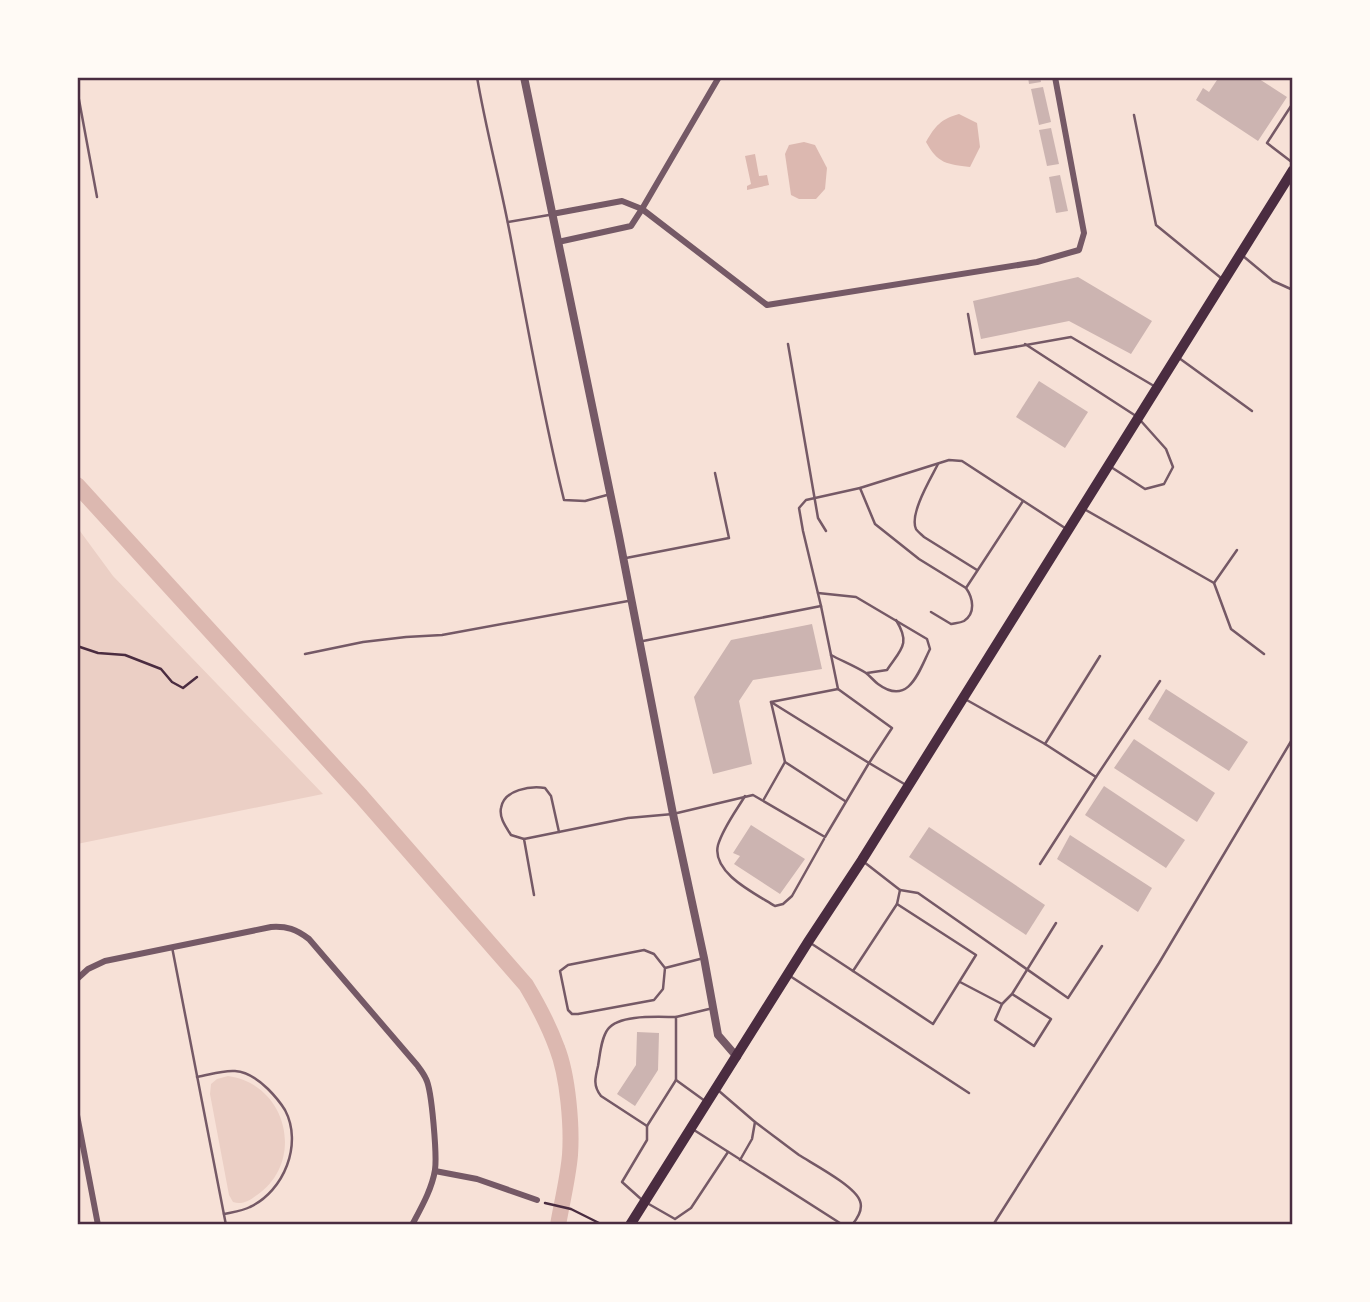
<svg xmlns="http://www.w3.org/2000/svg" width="1370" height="1302" font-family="Raleway,sans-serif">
<rect width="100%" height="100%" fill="#f7e1d7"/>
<g fill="#ebcfc5">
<polygon points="77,527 113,576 323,794 77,844"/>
<path d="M228 1076C287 1084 306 1161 257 1195 249 1201 242 1205 233 1202L229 1195 210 1094 211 1084 217 1079Z"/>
</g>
<g fill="#dcb8b0">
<path d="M959 114 977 123 980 147 970 167C947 164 938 164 926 142 935 126 941 119 959 114Z"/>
<polygon points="804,142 815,145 827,168 825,189 816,199 799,199 791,195 785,154 789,145"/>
<polygon points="755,154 759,176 767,175 769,185 747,190 747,186 751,184 745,156"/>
</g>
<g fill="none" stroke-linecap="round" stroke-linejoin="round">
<path stroke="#dcb8b0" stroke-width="16" d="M77 485 361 796 526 985C538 1005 549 1026 557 1048 568 1076 572 1126 570 1155 568 1178 562 1202 558 1225"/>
</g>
<g fill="#ccb4b1">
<polygon points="1028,77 1040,77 1041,82 1029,84"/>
<polygon points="1219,77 1256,77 1287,97 1258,141 1196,100 1203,88 1209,92"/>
<polygon points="1043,87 1051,122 1039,125 1031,89"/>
<polygon points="1051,128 1059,164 1047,166 1039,130"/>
<polygon points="1060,175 1068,211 1056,213 1049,177"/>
<polygon points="1078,277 1152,321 1131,354 1069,321 981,339 973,301"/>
<polygon points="1039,381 1088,412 1065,448 1016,417"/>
<polygon points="812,624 822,669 753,680 739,701 752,764 713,774 694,697 731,640"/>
<polygon points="1166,689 1248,742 1229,771 1148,719"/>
<polygon points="1134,739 1215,793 1197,822 1114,768"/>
<polygon points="1104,786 1185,840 1166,868 1085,815"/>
<polygon points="751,825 805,859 780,894 734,864 740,856 733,853"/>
<polygon points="929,827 1045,905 1026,935 909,857"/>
<polygon points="1070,835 1152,888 1138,912 1057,859"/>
<polygon points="637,1032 659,1033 658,1070 635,1106 617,1094 636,1065"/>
</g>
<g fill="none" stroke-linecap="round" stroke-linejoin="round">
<g stroke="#4a2c40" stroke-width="2.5">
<polyline points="77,646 98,653 125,655 161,669 172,682 183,688 197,677"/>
<polyline points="545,1203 571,1209 603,1225"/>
</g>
<g stroke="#755966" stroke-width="2.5">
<path d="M477 77C486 130 500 181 510 234 527 322 542 412 564 500L585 501 607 495"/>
<polyline points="77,89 97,197"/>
<polyline points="1293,103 1267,143 1293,163"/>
<polyline points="1134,115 1156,225 1221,278"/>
<polyline points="508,222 549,215"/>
<polyline points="1243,256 1273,281 1293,290"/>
<polyline points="968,314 975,354 1071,337 1154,386"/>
<polyline points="788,344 818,518 826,531"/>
<polyline points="1025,344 1136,416"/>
<polyline points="1179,358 1252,411"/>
<path d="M938 464C931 478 909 514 916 529 917 531 922 535 924 537L977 570"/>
<polyline points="1111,467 1145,489 1164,484 1173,467 1166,449 1141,421"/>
<polyline points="860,488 875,524 919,559 966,588"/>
<polyline points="1084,509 1214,583 1231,629 1264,654"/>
<polyline points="626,558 729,538 715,473"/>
<polyline points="1214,583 1237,550"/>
<path d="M818 593 856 597 927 639 930 649C919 671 909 707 878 684 874 681 870 676 866 673 855 666 842 661 831 655"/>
<polyline points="821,606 803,531 799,508 806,500 860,488 949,460 962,461 1065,528"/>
<path d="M931 612 951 624C955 623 960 623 964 621 976 613 973 598 966 588L1023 501"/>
<polyline points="643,641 821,606 838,689"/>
<polyline points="305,654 363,642 406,637 442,635 628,601"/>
<path d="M867 673 887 670C901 649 911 644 896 620"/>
<polygon points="838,689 892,728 869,763 771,702"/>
<polyline points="965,699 1045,744 1100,656"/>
<polyline points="771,702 785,762 845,801"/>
<polyline points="1045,744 1096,777 1160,681"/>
<path d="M745 796C736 811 723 828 718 845 711 873 756 894 775 906L783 904 792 896 824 839"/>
<polyline points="764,799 785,762"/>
<path d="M524 839 511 835C506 827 499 818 501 808 504 789 531 786 545 788L551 796 559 832"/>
<polyline points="1040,864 1096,777"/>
<polyline points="900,890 918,893 1068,998 1102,946"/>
<polyline points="534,895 524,839 628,818 673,814 753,795 825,837 869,763 906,785"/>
<polyline points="812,944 853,971 897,904 900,890 864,862"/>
<polyline points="172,947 226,1225"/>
<polyline points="665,968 654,954 644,950 568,965 560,971 568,1010 572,1014 578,1014 654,1000 663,989 665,968 700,959"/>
<polyline points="853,971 933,1024 976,955 897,904"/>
<polyline points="790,976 969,1093"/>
<polyline points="960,982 1002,1004"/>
<polyline points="1012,994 1051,1019 1034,1046 995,1020 1002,1004 1012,994 1056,923"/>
<path d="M197 1077C209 1075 222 1070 235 1071 247 1072 259 1080 268 1089 274 1095 280 1102 285 1110 303 1144 284 1191 250 1207 242 1211 233 1212 224 1214"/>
<polyline points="719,1091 755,1122 752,1139 740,1160"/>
<polyline points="705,1101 676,1080 676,1017 709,1009"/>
<path d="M755 1122C770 1133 784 1144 799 1155 813 1164 855 1186 860 1201 863 1209 857 1219 852 1225"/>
<path d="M647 1126 601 1096C593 1086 595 1078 598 1066 600 1055 601 1038 608 1029 619 1014 659 1017 676 1017"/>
<polyline points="694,1130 843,1225"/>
<polyline points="641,1199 622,1182 647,1140 647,1126 676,1080"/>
<polyline points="647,1203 675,1219 691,1208 728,1152"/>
<polyline points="993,1225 1159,963 1293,738"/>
</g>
<g stroke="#755966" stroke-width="6">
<polyline points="719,77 642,209 767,305 1037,262 1079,250 1084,233 1055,77"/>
<polyline points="552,214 622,201 642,209 631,226 558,242"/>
<path d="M77 979 88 969 105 961 271 927C287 926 296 929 309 939L417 1065C420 1069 424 1074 426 1079 432 1090 437 1156 435 1170 432 1189 421 1208 412 1225"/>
<polyline points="77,1115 98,1225"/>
<polyline points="435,1171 477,1179 537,1200"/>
</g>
<polyline stroke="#755966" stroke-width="8" points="524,77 619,536 673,814 704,958 718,1035 737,1057"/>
<polyline stroke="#4a2c40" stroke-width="10" points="630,1225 808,942 862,860 1293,170"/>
</g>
<rect width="1370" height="1302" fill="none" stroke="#fffaf5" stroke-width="158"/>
<rect x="79" y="79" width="1212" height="1144" fill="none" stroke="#4a2c40" stroke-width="2.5"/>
</svg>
